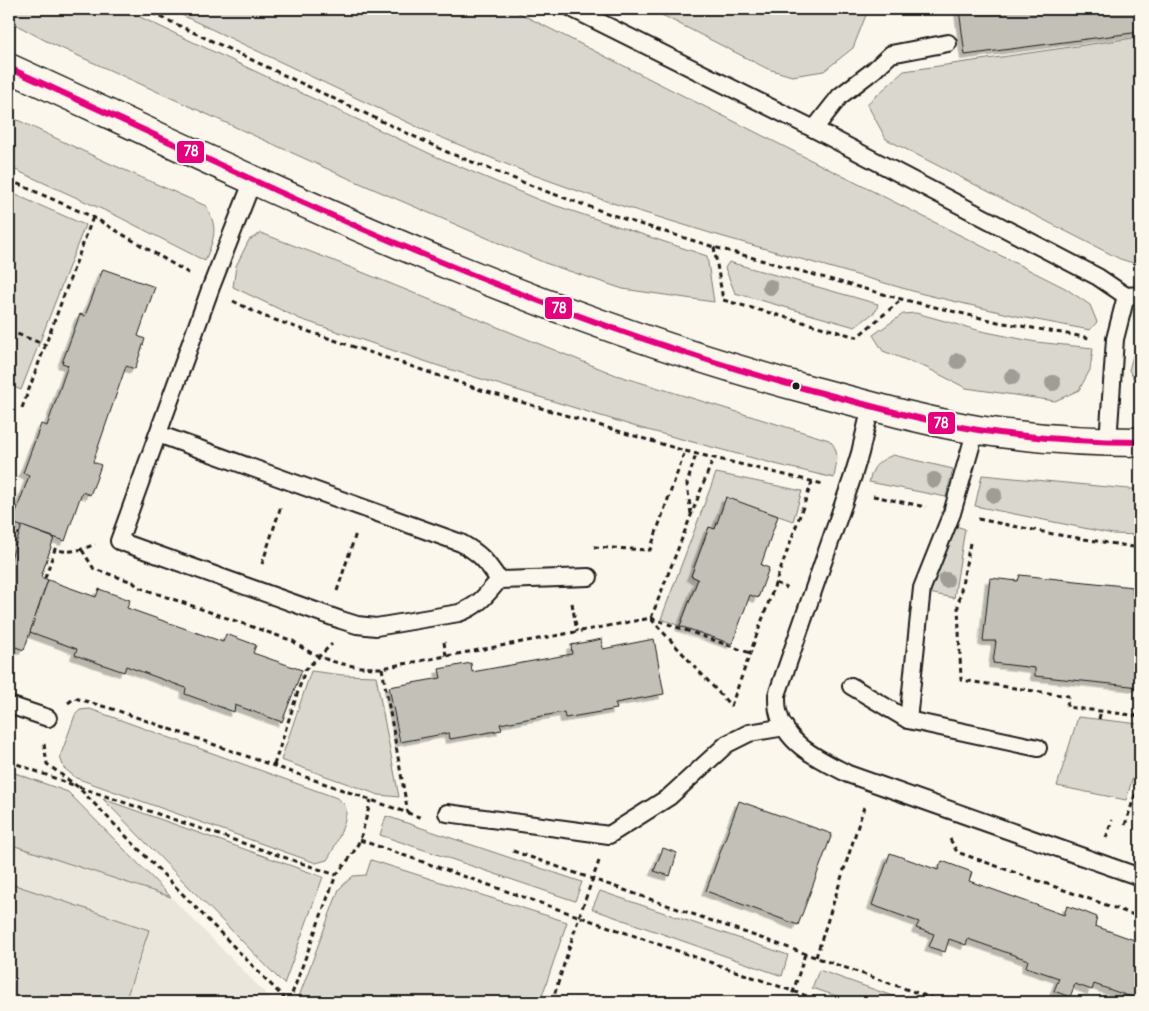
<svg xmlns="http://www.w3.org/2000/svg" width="1149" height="1011" font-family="Pangolin,sans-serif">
<defs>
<filter id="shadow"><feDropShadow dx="-4.5" dy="4.5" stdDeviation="0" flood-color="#0004"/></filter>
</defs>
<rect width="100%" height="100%" fill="#fbf7ec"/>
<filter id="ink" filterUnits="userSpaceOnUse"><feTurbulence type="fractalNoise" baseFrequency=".02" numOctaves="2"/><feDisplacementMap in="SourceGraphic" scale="10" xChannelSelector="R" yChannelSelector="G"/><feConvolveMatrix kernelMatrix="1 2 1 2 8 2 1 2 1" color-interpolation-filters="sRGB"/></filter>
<g filter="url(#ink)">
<polygon fill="#eae6dc" points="9,769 68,792 274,1002 9,1002"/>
<g fill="#dad7ce" stroke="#7b7a75">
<polygon points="9,9 123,9 437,157 539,200 707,256 714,302 623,289 545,263 341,175 50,43 9,21"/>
<polygon points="169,9 511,9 1065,288 1090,305 1097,322 1090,330 1021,317 923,294 710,233 606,201 528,173 428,132"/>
<polygon points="650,9 865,9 866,15 853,48 824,71 792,76 768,69"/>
<polygon points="1140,37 1140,265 1120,259 886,139 867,104 904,71"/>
<path d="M9 116 102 160 206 206C219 229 214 238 205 261L117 216 9 167Z"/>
<polygon points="9,192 85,225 21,390 9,385"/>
<path d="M261 233 332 260 616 375 829 440C841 451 836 464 834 478L779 465 640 428 439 366 300 319 233 287 236 266 249 240Z"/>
<polygon points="729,262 878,304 876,311 855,327 735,293 725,268"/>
<polygon points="916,313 981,331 1036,342 1093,348 1090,370 1079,390 1055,401 966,388 927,368 883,351 873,335 903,314"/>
<polygon points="1140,351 1140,390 1129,370 1134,352"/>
<path d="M893 455 953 469 946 497 869 482C873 466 877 462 893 455Z"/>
<polygon points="716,473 802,491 793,521 726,498 715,529 709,527 691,576 698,579 680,626 661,619"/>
<polygon points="982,475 1129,489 1140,489 1140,535 1113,534 975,506"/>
<polygon points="956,526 965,529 954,598 929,593"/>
<polygon points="311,671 343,675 376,676 399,797 379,795 281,760"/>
<path d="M90 709 337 798C341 801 346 804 346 811 347 821 333 852 327 860L316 863 76 778 64 768 60 757 75 715 80 710Z"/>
<polygon points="1078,717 1140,724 1140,754 1126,800 1057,786"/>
<polygon points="9,771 68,792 171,897 9,844"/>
<polygon points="103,799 323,877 284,984"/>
<polygon points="386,816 582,882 575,901 380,835"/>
<polygon points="371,860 567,922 540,1002 297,1002 339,889 353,876 366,875"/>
<polygon points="9,883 149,930 125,1002 9,1002"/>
<polygon points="600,891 788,955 782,976 592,909"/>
<polygon points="819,970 898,998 896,1002 855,1002 812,988"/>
</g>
<g fill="#c3c0b8" stroke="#1c1c1c" filter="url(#shadow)">
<polygon points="959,9 1140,9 1140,32 965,55"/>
<polygon points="103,269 155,287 138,336 145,339 135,369 126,366 93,462 101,465 96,480 90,495 82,492 65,541 12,523 29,476 23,473 41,424 47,426 68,365 62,363 80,314 85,316"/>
<polygon points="726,497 778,516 761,565 769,568 758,598 750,595 732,644 680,626 698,579 691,576 709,527 715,529"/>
<polygon points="22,526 54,538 41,577 48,580 24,650 10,645 9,648 9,564"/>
<polygon points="1020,575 1133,587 1133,594 1140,594 1140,687 1035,676 1035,668 993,663 996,641 983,641 990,578 1018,581"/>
<polygon points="48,580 96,597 99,589 130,600 127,608 223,642 226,634 256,645 253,653 302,670 282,722 235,705 234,712 185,694 186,688 126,666 124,672 75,655 77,649 30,632"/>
<polygon points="602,639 603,649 654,639 664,694 615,703 617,709 565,718 564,712 500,724 502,730 450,739 449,733 400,742 389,687 441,678 439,669 471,663 472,672 572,654 571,645"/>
<polygon points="739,801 832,834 798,925 706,891"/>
<polygon points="663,848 677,853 670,876 654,871"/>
<polygon points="890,853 938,870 942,861 972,872 969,881 1064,915 1067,906 1082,911 1097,917 1095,926 1140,942 1140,1000 1094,984 1092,990 1075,984 1070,997 1054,991 1059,978 1026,967 1028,960 968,939 966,945 949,939 945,952 929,947 934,934 916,928 919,922 872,905"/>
</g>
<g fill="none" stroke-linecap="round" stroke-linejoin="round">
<g stroke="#1c1c1c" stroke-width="20">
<g id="service">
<polyline points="573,9 814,129 1098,277 1126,296 1140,295"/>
<polyline points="814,129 840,96 874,70 891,54 948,43"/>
<path d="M253 180 211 287 119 541 341 620 357 625 376 627 459 613C479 606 486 595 499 580L589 577"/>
<path d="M871 406 860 453 853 476 777 695C777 700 777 706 778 711 785 745 821 760 848 774L1140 877"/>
<path d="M158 434 461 543C481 554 486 561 499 580"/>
<polyline points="1108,442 1115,339 1126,296"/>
<polyline points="851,686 908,720 1038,748"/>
<polyline points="9,705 48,718"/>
<polyline points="908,720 922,588 952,513 976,429"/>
<polyline points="447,813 609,835 669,797 727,744 749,733 785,727"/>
</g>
</g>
<g stroke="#1c1c1c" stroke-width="31">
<path id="tertiary" d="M9 68C271 188 534 317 814 391 868 405 923 421 978 430 1031 438 1086 442 1140 442"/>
</g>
<g stroke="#1c1c1c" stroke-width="3" stroke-dasharray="5 4" stroke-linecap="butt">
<polyline points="144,9 447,152 545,191 630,221 714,247 901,299 998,322 1090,338"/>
<polyline points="9,180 93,217 190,274"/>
<polyline points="714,247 723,300 857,337 901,300"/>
<polyline points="233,301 263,316 481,390 685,451 823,484"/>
<polyline points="9,331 46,345"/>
<polyline points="22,408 93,217"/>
<polyline points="873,496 926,507"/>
<polyline points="691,514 687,484 696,454"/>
<polyline points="978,519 1053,534 1140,548"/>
<polyline points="9,530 19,534"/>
<polyline points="970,543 958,606 961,680 1068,696 1067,707 1140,716"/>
<polyline points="594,547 650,550 685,451"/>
<path d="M82 550 94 569 133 582 138 587 293 641C318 661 350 668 382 668L651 618 750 653"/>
<polyline points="262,564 281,506"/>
<path d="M45 578 55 549C68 554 82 550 95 544"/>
<polyline points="776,583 787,588"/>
<polyline points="337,591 356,533"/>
<polyline points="572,603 577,632"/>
<polyline points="651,618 713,459"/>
<polyline points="651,619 731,706"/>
<polyline points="444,642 446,656"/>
<polyline points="382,668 408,813"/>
<polyline points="68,703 75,698 116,710 422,818"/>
<polyline points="731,706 812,482"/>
<polyline points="1099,719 1101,711"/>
<polyline points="44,744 47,764 78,787 288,1002"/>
<polyline points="9,761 73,785"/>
<polyline points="274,765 305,670 332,644"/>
<polyline points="79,787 336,875"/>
<polyline points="1125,825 1140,780"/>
<polyline points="1106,838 1112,820"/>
<polyline points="950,839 957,852 1140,917"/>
<polyline points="360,840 824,1002"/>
<polyline points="513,851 943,1002"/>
<polyline points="816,957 864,807"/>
<polyline points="289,1002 336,875 352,855 360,840 371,800"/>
<polyline points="552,1002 579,917 599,861"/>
<polyline points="790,1002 805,954"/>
<polyline points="916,1002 919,994"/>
</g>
<use href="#service" stroke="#fbf7ec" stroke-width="16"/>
<use href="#tertiary" stroke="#fbf7ec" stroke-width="28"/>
<g stroke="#fbf7ec" stroke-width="10">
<path id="bus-1" d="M9 68C271 188 534 317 814 391 868 405 923 421 978 430 1031 438 1086 442 1140 442"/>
</g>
<use href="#bus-1" stroke="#e5007d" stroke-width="6"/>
</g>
<g fill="#a09d97">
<circle cx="770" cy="287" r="8"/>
<circle cx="958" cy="361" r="8"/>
<circle cx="1012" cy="377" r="8"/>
<circle cx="1053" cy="383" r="8"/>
<circle cx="934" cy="480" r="8"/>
<circle cx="994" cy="495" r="8"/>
<circle cx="946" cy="580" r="8"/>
</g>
</g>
<circle fill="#1c1c1c" stroke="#fbf7ec" stroke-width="2" cx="796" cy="386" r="4.5"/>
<g stroke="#fbf7ec" stroke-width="2">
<rect x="176" y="140" width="29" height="24" rx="5" fill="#e5007d"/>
<rect x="544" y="296" width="29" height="24" rx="5" fill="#e5007d"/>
<rect x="927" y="411" width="29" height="24" rx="5" fill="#e5007d"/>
</g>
<g font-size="14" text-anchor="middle" font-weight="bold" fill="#fff">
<text x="191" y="156">78</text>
<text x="559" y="313">78</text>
<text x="941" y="428">78</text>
</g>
<rect width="1149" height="1011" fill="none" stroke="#fbf7ec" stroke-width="30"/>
<rect x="15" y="15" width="1119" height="981" fill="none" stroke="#1c1c1c" stroke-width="2" filter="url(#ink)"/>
</svg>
